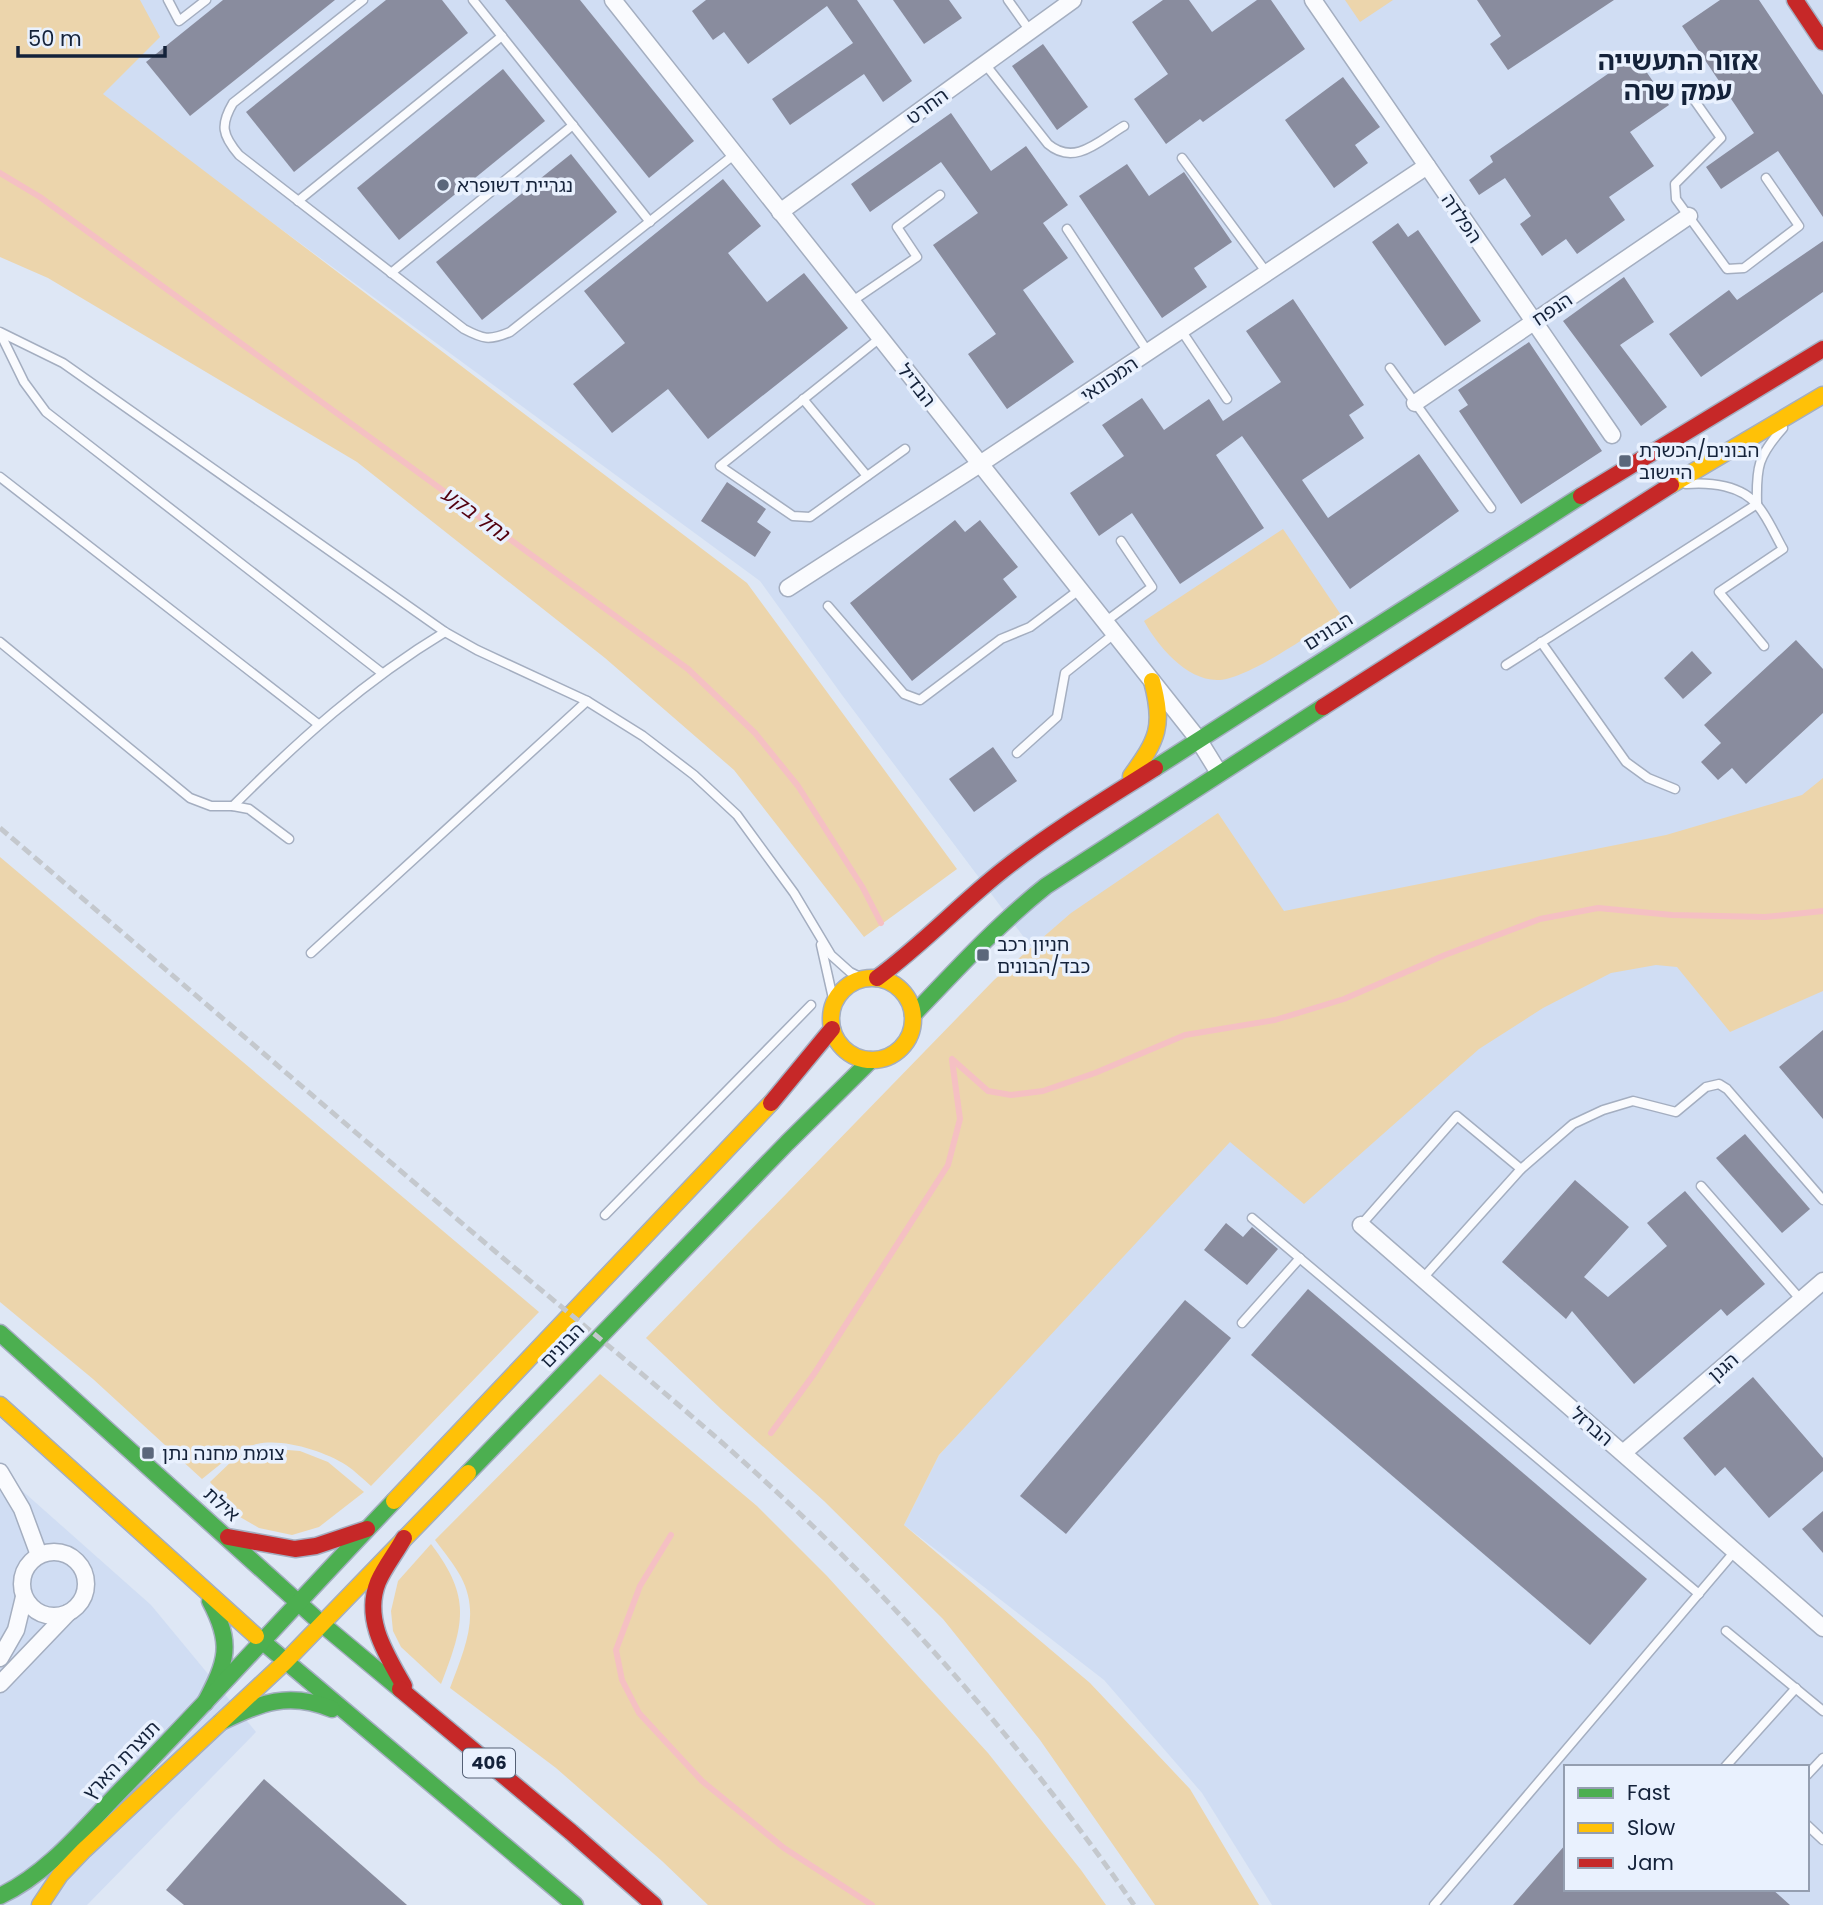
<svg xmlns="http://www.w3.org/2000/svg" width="1823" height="1905" font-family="Poppins,'Noto Sans Hebrew',sans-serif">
<rect width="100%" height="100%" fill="#dee7f5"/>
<g fill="#d0ddf3" fill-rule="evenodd">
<path d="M0 0H1823V1905H1272L1202 1793 1104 1680 904 1525 939 1455 1197 1168 842 695 760 581 63 69ZM1566 1767H1807V1889H1566Z"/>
<polygon points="0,1471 151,1605 256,1732 87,1905 0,1905"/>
</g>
<g fill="#ecd5ac">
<polygon points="0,0 140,0 160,37 103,94 747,583 957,869 864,937 734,770 605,658 357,462 48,278 0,257"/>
<polygon points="1345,0 1393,0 1360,22"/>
<path d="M1283 529 1341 615C1313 632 1247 680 1217 680 1186 680 1157 645 1144 621Z"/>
<polygon points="1823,778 1823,991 1730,1032 1677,967 1656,965 1611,973 1543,1008 1479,1049 1304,1204 1230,1142 939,1455 904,1525 1090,1683 1190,1789 1259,1905 1155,1905 1040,1740 943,1619 824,1501 721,1409 646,1338 994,980 1071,913 1218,813 1284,911 1666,835 1802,795"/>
<path d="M0 857 539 1312 371 1486C363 1479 355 1471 346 1465 324 1451 283 1438 257 1444 236 1448 218 1467 202 1479L93 1379 0 1302Z"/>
<path d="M600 1374 757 1506 827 1576 988 1753 1081 1870 1106 1905H708L662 1861 556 1768 450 1688C464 1650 481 1615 461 1577 454 1564 444 1552 435 1540Z"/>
<polygon points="263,1448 300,1451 328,1462 364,1492 319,1527 292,1535 259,1528 240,1517 210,1482 235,1458"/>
<path d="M431 1544C472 1598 464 1624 441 1684L401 1647 393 1631 391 1611 398 1581Z"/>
</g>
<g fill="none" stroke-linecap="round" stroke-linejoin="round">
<g stroke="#f5c0c3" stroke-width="6">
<polyline points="0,173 40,197 688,669 755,733 798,786 863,888 881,923"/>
<polyline points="952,1059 988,1091 1011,1095 1043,1091 1095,1073 1185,1035 1275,1020 1344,999 1445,955 1540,919 1598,908 1672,915 1765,917 1823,911"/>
<polyline points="771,1433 814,1374 948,1165 960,1119 952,1060"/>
<polyline points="671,1535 640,1586 616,1650 622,1680 639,1713 702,1781 784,1848 872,1905"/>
</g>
</g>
<g fill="#898c9e">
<polygon points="223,0 335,0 190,116 146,62"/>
<polygon points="386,0 442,0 468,33 294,172 246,112"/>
<polygon points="505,0 580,0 694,141 649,178"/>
<polygon points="706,0 857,0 912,81 883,102 864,74 790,125 772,99 853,43 827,6 748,64 724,32 713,40 692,11"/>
<polygon points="893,0 949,0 962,18 924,44"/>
<polygon points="1163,0 1189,0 1212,32 1257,0 1271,0 1305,49 1203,122 1200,119 1166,144 1134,99 1168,74 1132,22"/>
<polygon points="1477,0 1614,0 1508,70 1490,44 1501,36"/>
<polygon points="1720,0 1759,0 1823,95 1823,217 1778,151 1721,189 1706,167 1754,133 1682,26"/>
<polygon points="1043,44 1088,107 1057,130 1012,66"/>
<polygon points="1635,55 1669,105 1630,132 1654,166 1609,197 1625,220 1577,254 1566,239 1542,256 1520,224 1531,216 1505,178 1479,195 1469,180 1493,162 1490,156"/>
<polygon points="503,69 545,121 399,240 357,188"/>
<polygon points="1343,77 1380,127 1355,145 1368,163 1334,188 1285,120"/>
<polygon points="951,113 991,171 1026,146 1068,205 1043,223 1068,258 1023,290 1074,362 1007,409 968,354 996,334 933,245 978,213 941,162 870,212 851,184"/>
<polygon points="571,154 617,212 482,320 436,262"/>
<polygon points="1127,164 1149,196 1184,172 1232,242 1194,268 1207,287 1162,318 1079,196"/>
<polygon points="723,179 761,226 728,253 767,302 804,273 848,328 708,439 668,389 612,433 573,384 625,343 584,291"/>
<polygon points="1398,223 1408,237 1418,230 1481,321 1445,346 1372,242"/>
<polygon points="1823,241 1823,292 1701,377 1669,334 1729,290 1737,300"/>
<polygon points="1624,277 1654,322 1620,345 1667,407 1641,426 1563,321"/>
<polygon points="1293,299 1364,405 1349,415 1364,438 1302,480 1328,518 1419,454 1459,511 1350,589 1242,436 1216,455 1264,528 1180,584 1132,513 1099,536 1070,493 1124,456 1102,425 1142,398 1164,430 1209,399 1223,421 1281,382 1246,331"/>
<polygon points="1529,342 1602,451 1521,504 1459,411 1468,405 1458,390"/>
<polygon points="727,482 766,509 757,522 771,532 755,557 701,521"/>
<polygon points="955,520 965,532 980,520 1018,567 1003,579 1017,597 912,681 850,603"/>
<polygon points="1796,640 1823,669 1823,713 1746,784 1732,768 1718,780 1701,762 1721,743 1704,725"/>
<polygon points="1692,651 1712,673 1683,699 1664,678"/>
<polygon points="993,747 1017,781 974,812 949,779"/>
<polygon points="1823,1030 1823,1119 1779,1067"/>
<polygon points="1745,1134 1810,1209 1782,1233 1716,1158"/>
<polygon points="1575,1180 1629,1227 1584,1277 1608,1297 1667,1246 1647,1223 1685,1191 1765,1284 1727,1316 1721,1309 1634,1384 1572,1311 1566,1319 1502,1262"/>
<polygon points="1226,1223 1243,1237 1252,1227 1278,1249 1247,1285 1204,1250"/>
<polygon points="1308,1289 1647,1579 1590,1645 1251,1355"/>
<polygon points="1185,1300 1231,1338 1066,1534 1020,1496"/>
<polygon points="1753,1377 1823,1458 1823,1471 1769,1518 1725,1467 1715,1476 1683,1438"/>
<polygon points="1823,1511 1823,1553 1802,1529"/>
<polygon points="264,1779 407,1905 184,1905 166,1890"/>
<polygon points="1566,1844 1566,1889 1772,1889 1790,1905 1513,1905"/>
</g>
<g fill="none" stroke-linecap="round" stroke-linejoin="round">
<g stroke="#a4aec0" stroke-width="11">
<g id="lane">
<polyline points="168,0 179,21 206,0"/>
<path d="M363 0 233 103C220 125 222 135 239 155L464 329C483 339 489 341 510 332L735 154"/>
<polyline points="473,0 650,222"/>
<polyline points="1008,0 1030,31"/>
<path d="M985 64 1048 144C1075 167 1100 140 1124 126"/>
<polyline points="1690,94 1721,138 1675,184 1676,199 1727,269 1744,268 1799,226 1766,178"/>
<polyline points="1182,158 1267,273"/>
<polyline points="298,201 502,36"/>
<polyline points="1067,229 1148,352"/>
<polyline points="391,273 573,125"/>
<polyline points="851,302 917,257 897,227 940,195"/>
<polyline points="1181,330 1227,399"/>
<polyline points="0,332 63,363 445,632 477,650 587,701 643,736 694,775 737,815 794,893 831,955 850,972 864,979"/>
<polyline points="0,333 24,382 46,412 382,673"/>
<polyline points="880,338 720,466 793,516 810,517 905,449"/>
<polyline points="1390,368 1491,508"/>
<polyline points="803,399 867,476"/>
<polyline points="0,477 318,724"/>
<path d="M1686 484C1710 482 1742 485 1758 506 1768 518 1775 535 1783 549L1719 592 1764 646"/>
<path d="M1757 504C1756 467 1758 456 1783 428"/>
<polyline points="828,606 904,694 920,700 1001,639 1030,627 1079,590"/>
<polyline points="1105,622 1152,587 1121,541"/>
<polyline points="0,642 190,798 211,806 233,806 249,809 289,839"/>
<polyline points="1541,642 1626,762 1648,778 1675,789"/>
<polyline points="1506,665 1757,504"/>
<polyline points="1017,753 1057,717 1065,673 1114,634"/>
<path d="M233 806C299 740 364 681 445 632"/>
<polyline points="821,945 834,1003"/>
<polyline points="311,953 587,701"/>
<polyline points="1521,1169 1573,1124 1603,1110 1633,1101 1676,1112 1706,1087 1719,1084 1727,1089 1823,1200"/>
<polyline points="1701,1186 1801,1300"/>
<polyline points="605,1215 811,1005"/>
<polyline points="1252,1218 1699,1594"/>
<polyline points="1361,1225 1457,1116 1521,1169 1423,1278"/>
<polyline points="1242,1323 1300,1258"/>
<polyline points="1726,1631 1823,1711"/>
<polyline points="1725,1767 1796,1688"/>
<polyline points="1807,1775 1823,1758"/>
<polyline points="1807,1825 1823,1840"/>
<polyline points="1434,1905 1735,1551"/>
</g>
</g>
<g stroke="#a4aec0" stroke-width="19">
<g id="street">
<polyline points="613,0 1198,739 1219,773"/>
<polyline points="1313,0 1612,435"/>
<polyline points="780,212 1073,0"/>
<polyline points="1415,403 1689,216"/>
<polyline points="788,588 980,464 1427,166"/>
<polyline points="1361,1225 1823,1628"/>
<polyline points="1623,1453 1823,1281"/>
<polyline points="0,1472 22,1509 39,1555"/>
<circle cx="54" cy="1584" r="32"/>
<polyline points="0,1658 16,1630 24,1597"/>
<polyline points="0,1684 68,1613"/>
</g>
</g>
<g stroke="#a4aec0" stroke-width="19">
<g id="fast">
<polyline points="1155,768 1581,496"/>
<path d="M913 1015C956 970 997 925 1046 886L1323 707"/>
<polyline points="0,1333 322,1624 400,1689"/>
<polyline points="468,1473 787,1143 871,1060"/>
<polyline points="256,1636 575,1905"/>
<path d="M205 1703C227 1661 233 1644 210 1601"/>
<path d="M221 1722C261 1703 288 1691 332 1709"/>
<path d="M0 1896C51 1872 88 1823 127 1784 218 1691 304 1595 394 1501"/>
</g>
</g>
<g stroke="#a4aec0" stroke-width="19">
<g id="slow">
<polyline points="1671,485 1823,395"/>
<path d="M1131 776C1158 739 1164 726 1152 681"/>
<circle cx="872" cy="1019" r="41"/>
<polyline points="0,1405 256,1636"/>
<polyline points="394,1501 771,1103"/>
<polyline points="40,1905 60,1875 84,1850 285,1662 468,1473"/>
</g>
</g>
<g stroke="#a4aec0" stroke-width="19">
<g id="jam">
<polyline points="1795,0 1823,42"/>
<polyline points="1581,496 1823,349"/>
<polyline points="1323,707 1671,485"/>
<path d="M877 978C922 945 960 904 1003 870 1051 832 1103 801 1155 768"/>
<polyline points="771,1103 832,1029"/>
<polyline points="228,1537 295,1549 316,1546 367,1529"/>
<path d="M404 1538C396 1553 385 1566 378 1582 363 1619 386 1654 404 1686"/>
<polyline points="400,1689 571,1832 654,1905"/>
</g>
</g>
<use href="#lane" stroke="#fafbfe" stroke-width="8"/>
<use href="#street" stroke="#fafbfe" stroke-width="16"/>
<use href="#fast" stroke="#4caf50" stroke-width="16"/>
<use href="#slow" stroke="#ffc107" stroke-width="16"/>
<use href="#jam" stroke="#c62828" stroke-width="16"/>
<path stroke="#c4c8cd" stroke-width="5" stroke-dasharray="10 5" stroke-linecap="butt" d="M0 828C166 969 331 1112 497 1253 598 1338 701 1420 796 1510 922 1630 1035 1762 1134 1905"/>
</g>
<g fill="#5b677b" stroke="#e9f1fe" stroke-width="2.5">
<circle cx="443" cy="185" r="7"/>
<rect x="1618" y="454" width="14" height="14" rx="3.5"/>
<rect x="976" y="948" width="14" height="14" rx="3.5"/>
<rect x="141" y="1446" width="14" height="14" rx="3.5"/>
</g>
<g text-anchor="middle" stroke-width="7" stroke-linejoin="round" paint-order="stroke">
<rect fill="#e9f1fe" stroke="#546075" stroke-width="2" x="463" y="1748.5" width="52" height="29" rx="5"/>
<g font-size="18" font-weight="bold" fill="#14223a">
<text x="489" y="1769">406</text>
</g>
<g font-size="19" fill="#14223a" stroke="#e9f1fe">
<text transform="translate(927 106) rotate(-36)" y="7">החרט</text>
<text transform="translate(1462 218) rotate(56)" y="7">הפלדה</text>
<text transform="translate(1552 309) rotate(-34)" y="7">הנפח</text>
<text transform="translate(1109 379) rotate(-34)" y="7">המכונאי</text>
<text transform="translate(917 385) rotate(52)" y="7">הבדיל</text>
<text transform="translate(1328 631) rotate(-32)" y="7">הבונים</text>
<text transform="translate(562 1345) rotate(-46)" y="7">הבונים</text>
<text transform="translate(1723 1367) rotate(-41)" y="7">הגנן</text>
<text transform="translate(1592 1426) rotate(41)" y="7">הברזל</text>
<text transform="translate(222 1504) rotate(42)" y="7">אילת</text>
<text transform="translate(121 1760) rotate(-46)" y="7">תוצרת הארץ</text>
</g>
<g font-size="19" fill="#14223a" stroke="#e9f1fe" text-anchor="start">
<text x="457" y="192">נגריית דשופרא</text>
<text x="1639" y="457">הבונים/הכשרת<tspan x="1639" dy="22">היישוב</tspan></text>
<text x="997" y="951">חניון רכב<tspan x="997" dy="22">כבד/הבונים</tspan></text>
<text x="162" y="1460">צומת מחנה נתן</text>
</g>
<g font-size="21" font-style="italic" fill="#54010f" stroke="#e9f1fe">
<text transform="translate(475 514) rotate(36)" y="7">נחל בקע</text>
</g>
<g font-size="26" font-weight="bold" fill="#14223a" stroke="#e9f1fe">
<text x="1678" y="70">אזור התעשייה<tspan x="1678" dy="30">עמק שרה</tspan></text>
</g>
</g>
<rect x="1564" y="1765" width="245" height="126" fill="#e9f1fe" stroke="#949eb0" stroke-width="2"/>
<rect x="1578" y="1788" width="35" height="10" fill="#4caf50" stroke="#949eb0" stroke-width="2"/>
<text x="1627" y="1800" font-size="21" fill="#14223a">Fast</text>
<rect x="1578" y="1823" width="35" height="10" fill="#ffc107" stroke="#949eb0" stroke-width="2"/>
<text x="1627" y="1835" font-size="21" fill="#14223a">Slow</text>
<rect x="1578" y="1858" width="35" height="10" fill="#c62828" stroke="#949eb0" stroke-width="2"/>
<text x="1627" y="1870" font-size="21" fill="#14223a">Jam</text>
<path d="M18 46v10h147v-10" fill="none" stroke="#14223a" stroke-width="3.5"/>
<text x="28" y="46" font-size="21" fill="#14223a" stroke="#e9f1fe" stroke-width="5" paint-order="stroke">50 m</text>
</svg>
